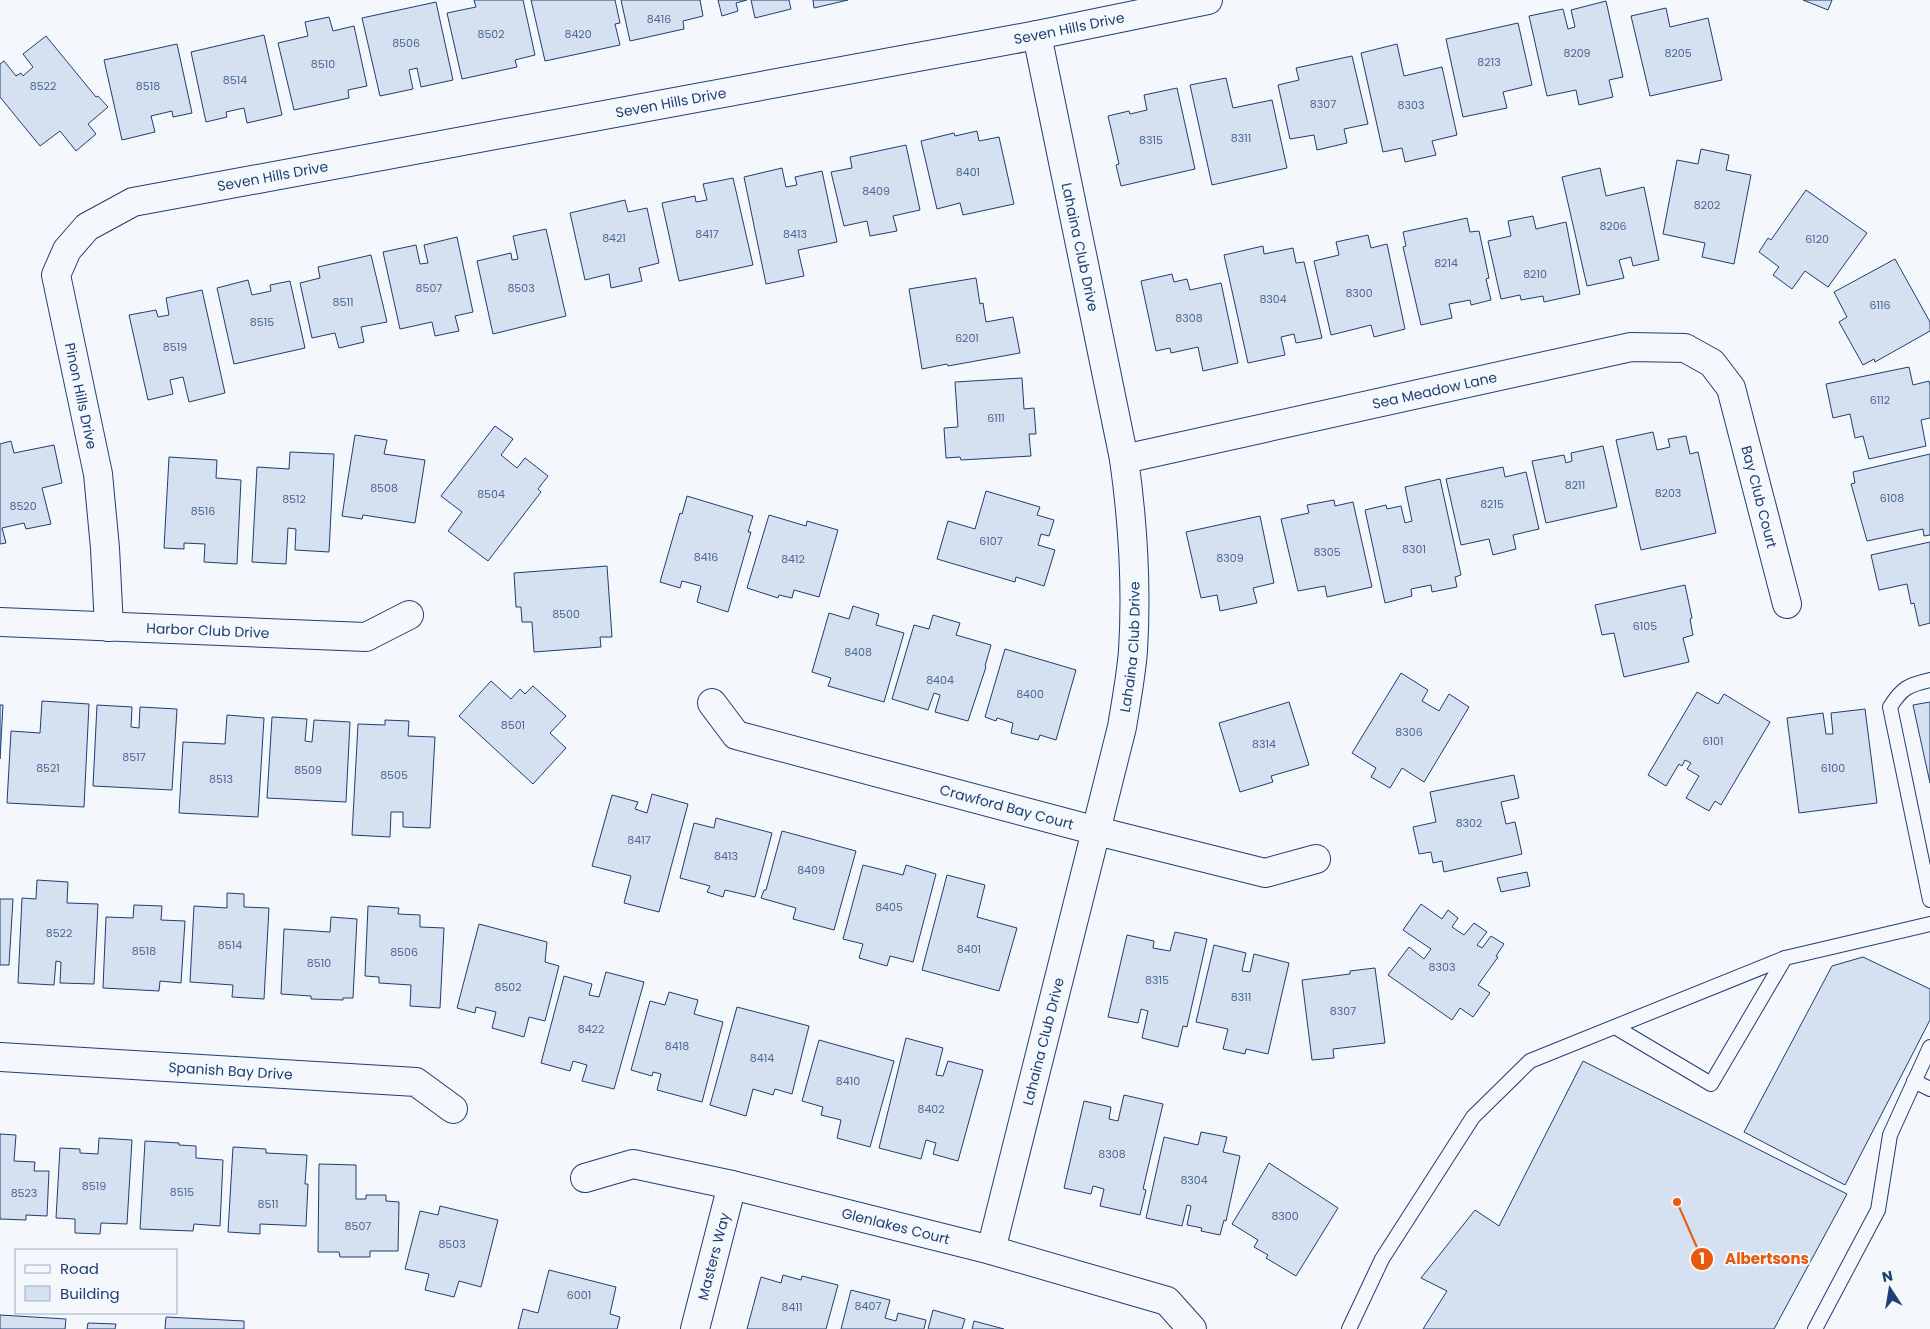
<svg xmlns="http://www.w3.org/2000/svg" width="1930" height="1329" font-family="Poppins,sans-serif">
<rect width="100%" height="100%" fill="#f4f7fb"/>
<g fill="#d5e0f0" stroke="#1d3f73">
<polygon points="474,0 523,0 535,55 515,60 517,67 462,79 447,13 476,7"/>
<polygon points="531,0 615,0 620,23 615,24 620,45 545,61"/>
<polygon points="621,0 700,0 703,16 683,21 684,29 630,41"/>
<polygon points="718,0 747,0 736,3 738,11 722,16"/>
<polygon points="751,0 789,0 791,9 755,18"/>
<polygon points="813,0 848,0 814,8"/>
<polygon points="1803,0 1832,0 1828,10"/>
<polygon points="1606,1 1623,77 1609,80 1613,97 1579,105 1576,90 1547,96 1529,16 1563,9 1568,29 1575,27 1571,10"/>
<polygon points="436,2 453,80 421,87 417,68 409,70 413,89 380,96 362,18"/>
<polygon points="1666,8 1670,27 1708,18 1722,80 1650,96 1631,16"/>
<polygon points="329,17 333,31 354,26 367,86 348,90 349,98 294,110 278,43 308,36 305,22"/>
<polygon points="1518,23 1532,85 1503,92 1507,108 1463,117 1446,39"/>
<polygon points="264,35 282,115 247,123 244,108 226,112 227,117 206,122 191,52"/>
<polygon points="46,36 96,97 98,96 108,107 88,124 96,134 76,151 60,131 40,146 0,97 0,64 4,61 16,76 21,73 23,76 33,67 23,54"/>
<polygon points="177,44 192,113 173,117 172,111 151,116 155,132 122,140 104,60"/>
<polygon points="1397,44 1404,76 1442,67 1457,135 1432,141 1436,155 1405,162 1402,148 1383,152 1361,53"/>
<polygon points="1352,56 1368,124 1344,129 1347,143 1317,150 1314,135 1290,139 1278,85 1299,80 1296,68"/>
<polygon points="1226,78 1233,108 1272,100 1287,168 1212,185 1190,85"/>
<polygon points="1177,88 1195,169 1121,186 1116,165 1119,164 1108,116 1129,111 1130,114 1147,110 1144,95"/>
<polygon points="977,131 979,141 999,137 1014,204 963,215 960,203 937,209 921,141 954,133 955,136"/>
<polygon points="906,145 920,210 893,216 897,231 870,236 867,221 844,226 831,172 852,168 850,157"/>
<polygon points="1701,149 1729,155 1726,170 1751,175 1734,264 1702,257 1705,243 1663,234 1677,160 1698,164"/>
<polygon points="782,168 786,187 797,185 795,177 822,171 837,242 798,250 804,276 766,284 744,177"/>
<polygon points="1600,168 1606,196 1644,187 1659,260 1633,266 1631,257 1619,260 1624,278 1587,286 1562,177"/>
<polygon points="733,178 753,265 679,281 662,203 695,196 696,202 707,200 703,184"/>
<polygon points="1806,190 1867,233 1828,287 1805,271 1792,289 1773,275 1779,267 1759,252 1768,238 1771,240"/>
<polygon points="625,200 628,212 647,208 659,263 639,268 642,281 611,288 609,274 585,280 570,213"/>
<polygon points="1533,216 1536,229 1566,222 1580,294 1544,302 1543,296 1521,300 1520,295 1501,299 1488,241 1511,236 1508,221"/>
<polygon points="1467,218 1470,232 1479,231 1489,278 1486,279 1491,300 1471,305 1470,300 1449,304 1452,318 1421,325 1403,247 1406,246 1403,232"/>
<polygon points="546,229 566,316 493,334 477,261 511,253 512,260 518,259 513,236"/>
<polygon points="1368,235 1371,248 1387,244 1405,329 1374,337 1371,325 1331,335 1314,261 1339,255 1336,242"/>
<polygon points="457,237 473,312 455,316 459,331 435,336 432,322 400,329 383,252 416,245 420,264 428,263 424,245"/>
<polygon points="1263,246 1264,254 1293,248 1296,263 1304,262 1322,338 1296,343 1294,334 1281,337 1285,355 1248,363 1224,255"/>
<polygon points="371,255 387,322 361,327 364,342 339,348 335,333 312,338 300,283 320,278 318,267"/>
<polygon points="1895,259 1930,322 1930,331 1875,362 1874,359 1863,365 1839,322 1847,317 1834,292"/>
<polygon points="1172,274 1174,282 1187,279 1190,290 1221,283 1238,363 1203,371 1198,347 1171,353 1170,348 1156,351 1141,281"/>
<polygon points="976,278 980,304 983,303 986,322 1013,317 1020,353 948,366 947,364 922,369 909,289"/>
<polygon points="248,280 252,295 271,291 270,285 290,281 305,348 234,364 217,288"/>
<polygon points="202,290 225,393 189,402 183,377 170,380 173,394 148,400 129,315 156,310 158,317 169,315 166,298"/>
<polygon points="1909,367 1913,385 1929,381 1930,385 1930,418 1921,420 1926,446 1869,459 1863,436 1855,438 1850,414 1833,418 1826,384"/>
<polygon points="1022,378 1024,409 1034,408 1036,434 1029,434 1031,456 961,460 960,457 946,458 944,428 958,427 955,382"/>
<polygon points="495,426 513,439 501,455 517,468 525,458 548,476 538,489 541,492 488,561 448,531 462,512 441,496"/>
<polygon points="1653,432 1657,450 1670,447 1668,439 1686,436 1690,454 1698,452 1716,533 1641,550 1616,440"/>
<polygon points="355,435 387,440 384,454 425,460 415,523 363,515 362,519 342,516"/>
<polygon points="11,441 14,453 54,445 62,483 42,488 51,524 26,529 24,523 2,528 6,543 0,544 0,444"/>
<polygon points="1603,446 1617,507 1546,523 1532,461 1564,455 1566,463 1572,461 1571,453"/>
<polygon points="290,452 334,454 329,552 295,550 296,529 288,528 286,564 252,562 257,467 289,469"/>
<polygon points="1930,454 1930,535 1924,536 1923,529 1867,541 1851,484 1855,483 1853,472"/>
<polygon points="169,457 217,460 216,478 241,480 237,564 204,562 205,544 184,543 184,549 164,548"/>
<polygon points="1503,467 1505,477 1526,472 1539,529 1513,535 1516,549 1493,555 1489,539 1461,545 1446,479"/>
<polygon points="1440,479 1461,575 1455,577 1457,587 1432,592 1431,585 1411,589 1412,596 1385,603 1365,510 1386,505 1387,509 1401,506 1405,523 1412,521 1405,487"/>
<polygon points="986,491 1040,507 1037,515 1054,520 1049,536 1041,534 1038,545 1055,550 1044,586 1016,577 1015,582 937,559 948,521 975,529"/>
<polygon points="687,496 753,516 748,532 751,532 728,612 697,602 701,586 682,581 680,588 660,582 680,513 682,514"/>
<polygon points="1334,500 1335,506 1353,502 1372,587 1327,597 1325,586 1298,591 1281,519 1309,513 1307,505"/>
<polygon points="769,515 806,526 807,521 838,530 819,597 794,590 792,598 779,595 778,598 747,588"/>
<polygon points="1260,516 1274,583 1253,588 1257,603 1220,611 1217,595 1201,598 1186,532"/>
<polygon points="1930,542 1930,623 1919,626 1914,603 1911,604 1907,584 1879,590 1871,555"/>
<polygon points="607,566 612,637 600,637 601,647 534,652 532,622 522,622 521,607 516,607 514,573"/>
<polygon points="1685,585 1692,618 1690,619 1693,635 1683,638 1689,662 1624,677 1614,633 1602,635 1595,605"/>
<polygon points="853,606 879,614 876,625 904,633 884,702 828,686 831,678 812,672 829,613 849,619"/>
<polygon points="933,615 960,623 956,635 991,645 985,666 986,667 968,721 935,712 940,695 934,693 928,710 892,699 914,625 929,629"/>
<polygon points="1005,649 1076,670 1056,740 1040,735 1038,740 1011,733 1013,723 997,718 996,721 985,717"/>
<polygon points="1401,673 1428,690 1422,701 1439,711 1449,694 1469,707 1424,782 1402,768 1390,788 1371,777 1376,768 1352,753"/>
<polygon points="491,681 511,699 520,689 525,694 533,686 566,716 550,733 566,748 533,784 459,716"/>
<polygon points="1697,692 1718,704 1724,694 1770,722 1721,805 1715,801 1709,811 1686,798 1699,776 1687,769 1691,763 1685,760 1682,766 1679,764 1666,786 1648,775"/>
<polygon points="42,701 89,704 84,807 7,803 11,731 40,733"/>
<polygon points="1289,702 1309,765 1271,776 1273,782 1240,792 1219,723"/>
<polygon points="1930,702 1930,783 1913,705"/>
<polygon points="0,705 3,705 0,759"/>
<polygon points="97,705 132,707 131,727 139,728 140,707 177,709 172,790 93,786"/>
<polygon points="1865,709 1877,803 1799,813 1787,718 1823,713 1826,734 1833,734 1831,713"/>
<polygon points="227,715 264,718 258,817 179,813 183,742 225,744"/>
<polygon points="272,717 307,719 305,741 312,742 314,720 350,722 346,802 267,798"/>
<polygon points="385,720 409,721 408,736 435,737 430,828 403,827 403,812 391,812 390,837 352,835 358,724 385,725"/>
<polygon points="1514,775 1519,798 1501,802 1506,824 1515,822 1522,854 1444,872 1442,861 1433,863 1431,852 1419,854 1413,827 1436,822 1430,792"/>
<polygon points="652,794 688,804 659,912 624,903 631,876 592,866 612,795 638,802 635,809 647,813"/>
<polygon points="716,818 772,833 755,897 725,890 723,897 707,892 710,886 680,878 694,823 714,828"/>
<polygon points="782,831 856,851 834,930 793,919 796,908 761,898 764,890 766,890"/>
<polygon points="863,865 903,875 906,865 936,874 913,962 890,956 887,966 859,958 863,944 843,939"/>
<polygon points="1527,872 1530,886 1501,892 1497,878"/>
<polygon points="947,875 985,885 977,917 1017,928 999,991 922,970"/>
<polygon points="37,880 68,882 67,903 98,904 94,984 60,983 61,962 56,961 54,985 18,983 22,898 36,899"/>
<polygon points="227,893 244,894 244,907 269,908 264,999 232,997 233,985 190,982 194,906 227,908"/>
<polygon points="0,899 13,899 9,965 0,965"/>
<polygon points="1421,904 1442,919 1448,910 1458,918 1452,927 1464,935 1474,923 1487,932 1477,945 1482,948 1491,936 1504,944 1496,956 1498,957 1478,985 1490,993 1473,1017 1460,1008 1452,1020 1388,975 1409,947 1424,959 1431,949 1403,930"/>
<polygon points="134,905 162,906 161,920 185,921 181,983 160,981 159,991 103,988 106,917 133,918"/>
<polygon points="368,906 399,908 398,914 420,915 420,927 444,928 440,1008 410,1006 411,985 379,983 379,977 365,976"/>
<polygon points="331,917 357,919 353,998 343,998 343,1000 311,999 311,996 281,994 284,929 330,932"/>
<polygon points="479,924 547,942 545,962 559,966 545,1021 529,1017 524,1037 492,1028 496,1012 476,1007 475,1013 457,1008"/>
<polygon points="1175,932 1207,939 1187,1027 1183,1026 1178,1047 1142,1038 1148,1011 1141,1009 1138,1023 1108,1017 1127,935 1154,941 1153,948 1170,951"/>
<polygon points="1214,945 1246,953 1242,971 1250,972 1254,954 1289,963 1268,1054 1246,1049 1245,1054 1223,1049 1228,1029 1196,1022"/>
<polygon points="1863,957 1930,989 1930,1020 1845,1185 1744,1132 1832,966"/>
<polygon points="1375,968 1385,1043 1333,1049 1334,1058 1312,1060 1302,980 1350,974 1350,971"/>
<polygon points="606,972 644,982 614,1089 582,1081 587,1065 573,1061 570,1071 541,1063 564,976 592,984 589,995 599,997"/>
<polygon points="669,992 698,1000 694,1014 723,1022 702,1102 657,1090 661,1074 653,1072 652,1076 631,1070 650,1001 665,1005"/>
<polygon points="737,1007 809,1026 792,1094 775,1089 773,1095 753,1089 746,1116 710,1105"/>
<polygon points="906,1038 943,1048 936,1075 943,1076 948,1061 983,1070 958,1161 933,1154 936,1143 926,1140 921,1159 879,1148"/>
<polygon points="819,1040 894,1061 870,1147 837,1138 841,1120 821,1115 823,1107 802,1101"/>
<polygon points="1583,1061 1847,1194 1774,1329 1423,1329 1447,1291 1421,1278 1475,1210 1499,1226"/>
<polygon points="1124,1095 1163,1104 1143,1189 1146,1190 1140,1215 1100,1206 1104,1189 1093,1186 1091,1194 1064,1188 1084,1101 1111,1107 1109,1119 1118,1121"/>
<polygon points="1201,1132 1227,1137 1223,1152 1240,1156 1226,1221 1224,1220 1220,1235 1201,1231 1202,1228 1187,1225 1191,1206 1187,1205 1182,1226 1146,1218 1164,1137 1198,1145"/>
<polygon points="0,1134 16,1135 14,1161 35,1162 34,1171 49,1171 47,1216 26,1215 26,1220 0,1219"/>
<polygon points="99,1138 132,1140 127,1224 101,1223 100,1234 75,1233 75,1219 56,1218 60,1148 80,1149 80,1153 98,1154"/>
<polygon points="145,1141 179,1143 179,1145 196,1146 196,1158 223,1160 220,1226 194,1224 193,1231 140,1229"/>
<polygon points="233,1147 266,1149 266,1153 307,1155 305,1184 308,1184 306,1226 260,1224 260,1234 228,1232"/>
<polygon points="1269,1163 1338,1208 1296,1276 1266,1258 1268,1255 1254,1247 1258,1240 1232,1224"/>
<polygon points="319,1164 356,1165 356,1199 366,1199 366,1195 386,1195 386,1201 399,1202 398,1251 370,1251 370,1257 340,1257 339,1252 318,1252"/>
<polygon points="440,1206 498,1220 481,1287 459,1281 454,1297 425,1290 429,1274 405,1269 420,1211 438,1215"/>
<polygon points="549,1270 616,1287 610,1314 620,1317 617,1329 518,1329 523,1309 538,1313"/>
<polygon points="783,1275 801,1280 802,1276 838,1285 826,1329 747,1329 761,1277 781,1283"/>
<polygon points="851,1290 890,1300 885,1318 896,1321 898,1313 926,1320 924,1329 841,1329"/>
<polygon points="933,1310 965,1319 962,1329 928,1329"/>
<polygon points="0,1315 66,1319 65,1329 0,1329"/>
<polygon points="166,1317 244,1321 244,1329 165,1329"/>
<polygon points="974,1321 1004,1329 972,1329"/>
<polygon points="88,1323 116,1324 115,1329 87,1329"/>
</g>
<g fill="none" stroke-linecap="round" stroke-linejoin="round">
<g stroke="#1d3f73" stroke-width="16">
<g id="lane">
<path d="M1930 680C1908 685 1902 688 1890 707L1930 900"/>
<polyline points="1615,1027 1711,1084 1785,958"/>
<polyline points="1914,1081 1930,1089"/>
<polyline points="1349,1329 1382,1259 1473,1117 1530,1061 1785,958 1930,924"/>
<polyline points="1815,1329 1878,1210 1890,1135 1930,1047"/>
</g>
</g>
<g stroke="#1d3f73" stroke-width="30">
<g id="street">
<path id="s1" d="M1124 459 1631 347 1685 348 1712 363 1731 388 1787 604"/>
<path id="s2" d="M0 622 366 637 409 615"/>
<path id="s3" d="M109 627 105 548 98 474 56 275 67 250 87 227 133 202 1037 35 1208 0"/>
<path id="s4" d="M712 703 736 735 1097 831 1265 873 1316 859"/>
<path id="s5" d="M0 1057 416 1082 453 1109"/>
<path id="s6" d="M585 1178 633 1164 732 1185 991 1250 1167 1301 1192 1329"/>
<path id="s7" d="M991 1250 1122 727C1126 702 1131 676 1133 651 1137 586 1133 523 1124 459L1037 35"/>
<path id="s8" d="M695 1329 732 1185"/>
</g>
</g>
<use href="#lane" stroke="#f4f7fb" stroke-width="14"/>
<use href="#street" stroke="#f4f7fb" stroke-width="28"/>
</g>
<g text-anchor="middle" stroke-width="4" stroke-linejoin="round" paint-order="stroke">
<g font-size="11" fill="#4b6792">
<text x="659" y="23">8416</text>
<text x="491" y="38">8502</text>
<text x="578" y="38">8420</text>
<text x="406" y="47">8506</text>
<text x="1577" y="57">8209</text>
<text x="1678" y="57">8205</text>
<text x="1489" y="66">8213</text>
<text x="323" y="68">8510</text>
<text x="235" y="84">8514</text>
<text x="43" y="90">8522</text>
<text x="148" y="90">8518</text>
<text x="1323" y="108">8307</text>
<text x="1411" y="109">8303</text>
<text x="1241" y="142">8311</text>
<text x="1151" y="144">8315</text>
<text x="968" y="176">8401</text>
<text x="876" y="195">8409</text>
<text x="1707" y="209">8202</text>
<text x="1613" y="230">8206</text>
<text x="707" y="238">8417</text>
<text x="795" y="238">8413</text>
<text x="614" y="242">8421</text>
<text x="1817" y="243">6120</text>
<text x="1446" y="267">8214</text>
<text x="1535" y="278">8210</text>
<text x="429" y="292">8507</text>
<text x="521" y="292">8503</text>
<text x="1359" y="297">8300</text>
<text x="1273" y="303">8304</text>
<text x="343" y="306">8511</text>
<text x="1880" y="309">6116</text>
<text x="1189" y="322">8308</text>
<text x="262" y="326">8515</text>
<text x="967" y="342">6201</text>
<text x="175" y="351">8519</text>
<text x="1880" y="404">6112</text>
<text x="996" y="422">6111</text>
<text x="1575" y="489">8211</text>
<text x="384" y="492">8508</text>
<text x="1668" y="497">8203</text>
<text x="491" y="498">8504</text>
<text x="1892" y="502">6108</text>
<text x="294" y="503">8512</text>
<text x="1492" y="508">8215</text>
<text x="23" y="510">8520</text>
<text x="203" y="515">8516</text>
<text x="991" y="545">6107</text>
<text x="1414" y="553">8301</text>
<text x="1327" y="556">8305</text>
<text x="706" y="561">8416</text>
<text x="1230" y="562">8309</text>
<text x="793" y="563">8412</text>
<text x="566" y="618">8500</text>
<text x="1645" y="630">6105</text>
<text x="858" y="656">8408</text>
<text x="940" y="684">8404</text>
<text x="1030" y="698">8400</text>
<text x="513" y="729">8501</text>
<text x="1409" y="736">8306</text>
<text x="1713" y="745">6101</text>
<text x="1264" y="748">8314</text>
<text x="134" y="761">8517</text>
<text x="48" y="772">8521</text>
<text x="1833" y="772">6100</text>
<text x="308" y="774">8509</text>
<text x="394" y="779">8505</text>
<text x="221" y="783">8513</text>
<text x="1469" y="827">8302</text>
<text x="639" y="844">8417</text>
<text x="726" y="860">8413</text>
<text x="811" y="874">8409</text>
<text x="889" y="911">8405</text>
<text x="59" y="937">8522</text>
<text x="230" y="949">8514</text>
<text x="969" y="953">8401</text>
<text x="144" y="955">8518</text>
<text x="404" y="956">8506</text>
<text x="319" y="967">8510</text>
<text x="1442" y="971">8303</text>
<text x="1157" y="984">8315</text>
<text x="508" y="991">8502</text>
<text x="1241" y="1001">8311</text>
<text x="1343" y="1015">8307</text>
<text x="591" y="1033">8422</text>
<text x="677" y="1050">8418</text>
<text x="762" y="1062">8414</text>
<text x="848" y="1085">8410</text>
<text x="931" y="1113">8402</text>
<text x="1112" y="1158">8308</text>
<text x="1194" y="1184">8304</text>
<text x="94" y="1190">8519</text>
<text x="182" y="1196">8515</text>
<text x="24" y="1197">8523</text>
<text x="268" y="1208">8511</text>
<text x="1285" y="1220">8300</text>
<text x="358" y="1230">8507</text>
<text x="452" y="1248">8503</text>
<text x="579" y="1299">6001</text>
<text x="868" y="1310">8407</text>
<text x="792" y="1311">8411</text>
</g>
<g font-size="14" fill="#1d3f73" stroke="#f4f7fb">
<text dy="5" stroke="none"><textPath href="#s3" startOffset="1419">Seven Hills Drive</textPath></text>
<text dy="5" stroke="none"><textPath href="#s3" startOffset="1014">Seven Hills Drive</textPath></text>
<text dy="5" stroke="none"><textPath href="#s3" startOffset="609">Seven Hills Drive</textPath></text>
<text transform="translate(1080 247) rotate(78)" y="5">Lahaina Club Drive</text>
<text dy="5" stroke="none"><textPath href="#s1" startOffset="318">Sea Meadow Lane</textPath></text>
<text transform="translate(81 396) rotate(78)" y="5">Pinon Hills Drive</text>
<text dy="5" stroke="none"><textPath href="#s1" startOffset="748">Bay Club Court</textPath></text>
<text dy="5" stroke="none"><textPath href="#s2" startOffset="208">Harbor Club Drive</textPath></text>
<text dy="5" stroke="none"><textPath href="#s7" startOffset="620">Lahaina Club Drive</textPath></text>
<text dy="5" stroke="none"><textPath href="#s4" startOffset="320">Crawford Bay Court</textPath></text>
<text dy="5" stroke="none"><textPath href="#s7" startOffset="215">Lahaina Club Drive</textPath></text>
<text dy="5" stroke="none"><textPath href="#s5" startOffset="231">Spanish Bay Drive</textPath></text>
<text dy="5" stroke="none"><textPath href="#s6" startOffset="320">Glenlakes Court</textPath></text>
<text dy="5" stroke="none"><textPath href="#s8" startOffset="75">Masters Way</textPath></text>
</g>
</g>
<path fill="none" stroke="#e8590c" stroke-width="2" d="M1677 1202L1702 1259"/>
<g fill="#e8590c" stroke="#f4f7fb" stroke-width="2">
<circle cx="1677" cy="1202" r="5"/>
<circle cx="1702" cy="1259" r="12"/>
</g>
<g font-size="15" text-anchor="middle" font-weight="bold" fill="#fff">
<text x="1702" y="1264">1</text>
</g>
<g font-size="15" text-anchor="middle" font-weight="bold" fill="#e8590c" stroke="#f4f7fb" stroke-width="4" stroke-linejoin="round" paint-order="stroke">
<text x="1767" y="1264">Albertsons</text>
</g>
<rect x="15" y="1249" width="162" height="65" fill="#f4f7fb" stroke="#9eadc5"/>
<rect x="25" y="1265" width="25" height="8" fill="#f4f7fb" stroke="#9eadc5"/>
<text x="60" y="1274" font-size="15" fill="#1d3f73">Road</text>
<rect x="25" y="1286" width="25" height="15" fill="#d5e0f0" stroke="#9eadc5"/>
<text x="60" y="1299" font-size="15" fill="#1d3f73">Building</text>
<g transform="translate(1890 1289) rotate(348)" stroke="#f4f7fb" stroke-width="4" paint-order="stroke">
<path d="M0-4L9 19L0 12L-9 19Z" fill="#1d3f73"/>
<text y="-8" font-size="14" font-weight="bold" text-anchor="middle" fill="#1d3f73">N</text>
</g>
</svg>
